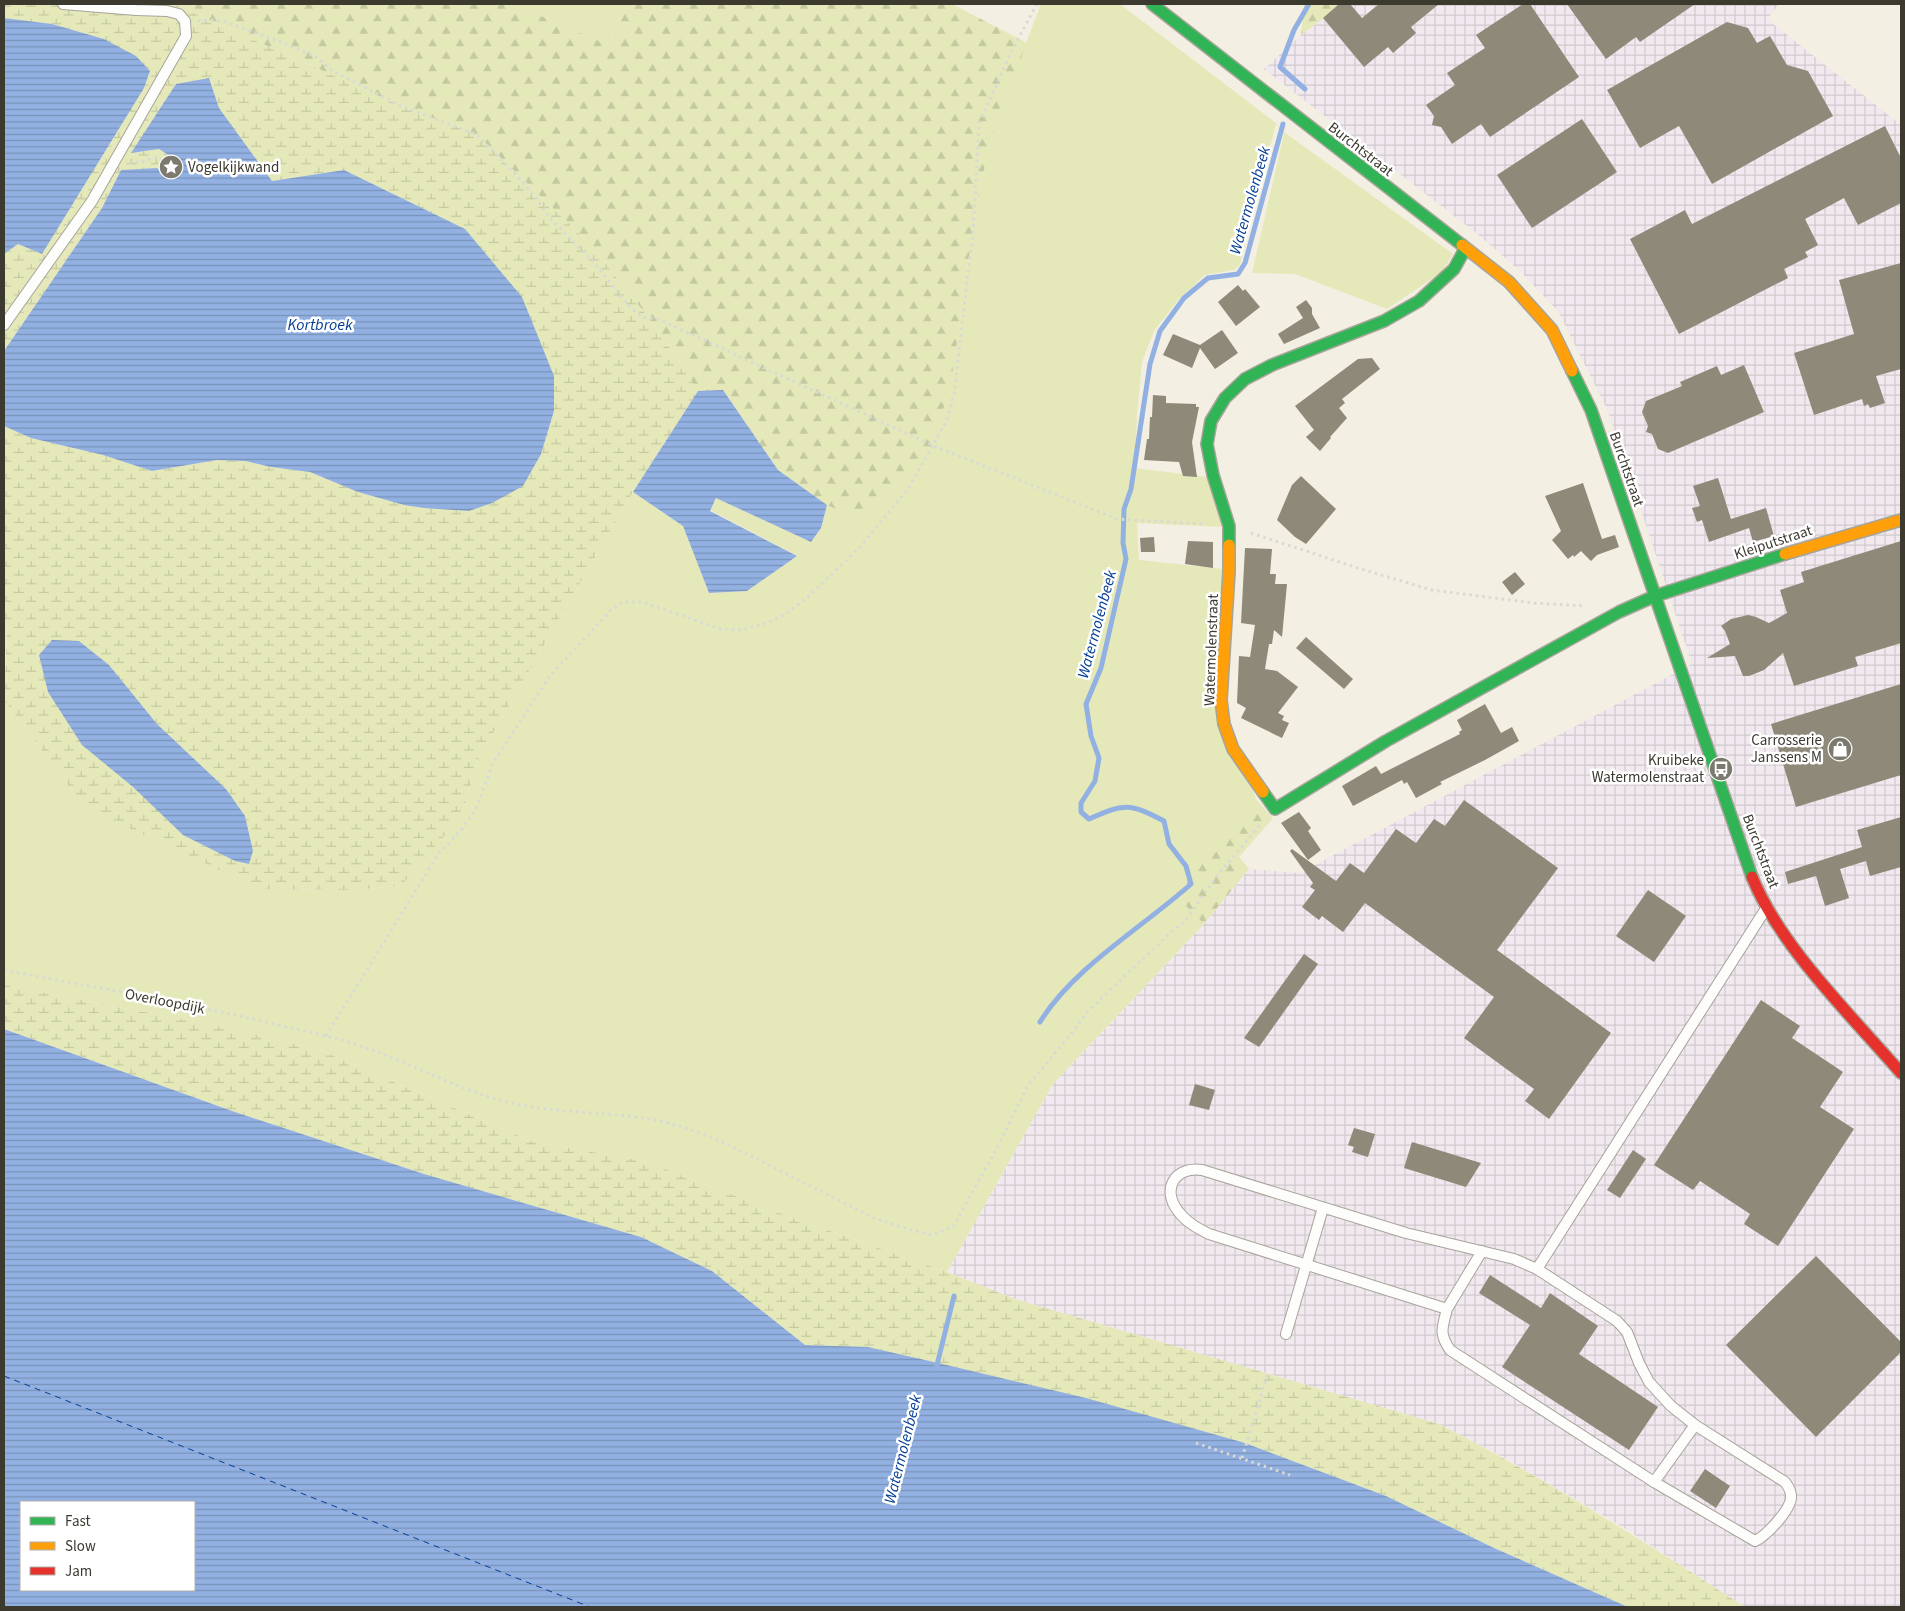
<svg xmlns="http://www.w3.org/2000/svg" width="1905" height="1611" font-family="'Source Sans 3',sans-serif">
<defs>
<pattern id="industrial-grid" width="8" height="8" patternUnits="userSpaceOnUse" patternTransform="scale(1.25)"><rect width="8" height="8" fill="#f1e9ef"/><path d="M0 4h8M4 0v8" fill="none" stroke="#d0c9cd"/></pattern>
<pattern id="forest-firs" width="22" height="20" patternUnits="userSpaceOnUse" patternTransform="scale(1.25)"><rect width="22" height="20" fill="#e5e9ba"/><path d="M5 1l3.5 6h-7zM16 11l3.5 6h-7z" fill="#c5c9a0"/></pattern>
<pattern id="wetland-marsh" width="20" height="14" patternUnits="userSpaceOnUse" patternTransform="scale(1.25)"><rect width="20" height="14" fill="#e5e9ba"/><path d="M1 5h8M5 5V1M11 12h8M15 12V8" fill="none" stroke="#c5c9a0"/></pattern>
<pattern id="water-rules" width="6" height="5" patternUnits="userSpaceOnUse" patternTransform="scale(1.25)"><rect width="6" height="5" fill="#92b1e2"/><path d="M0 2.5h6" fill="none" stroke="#7891b8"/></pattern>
</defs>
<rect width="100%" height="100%" fill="#f3efe2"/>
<polygon fill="url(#industrial-grid)" points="1343,4 1779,4 1767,19 1901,125 1901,1607 1745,1607 1621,1526 1503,1457 1439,1424 1015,1299 947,1272 1053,1084 1204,924 1249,869 1300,873 1692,664 1608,411 1558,311 1519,270 1475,232 1264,69 1301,35"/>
<g fill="#e5e9ba">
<polygon points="513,4 629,4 609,45"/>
<polygon points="1041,4 1120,4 1276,123 1284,132 1453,254 1442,272 1387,309 1295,274 1252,273 1284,133 1276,124 1240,265 1234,270 1205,275 1179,299 1154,331 1142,362 1137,415 1135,468 1207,477 1222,527 1137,523 1139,560 1224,569 1213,669 1256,799 1193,867 1180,899 1204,924 1053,1084 947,1272 793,1218 647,1162 531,1141 322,1051 238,1030 4,985 4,700 73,792 257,889 351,890 401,886 465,804 479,757 633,492 683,526 709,593 747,591 797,556 710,510 717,498 811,542 821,528 827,505 852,516 953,370 973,228 988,150 997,118"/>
<polygon points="4,619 7,632 4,680"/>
</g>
<g fill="url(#forest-firs)">
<polygon points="174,4 513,4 609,45 629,4 952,4 1027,43 997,118 988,150 973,228 953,370 934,446 897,487 852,516 827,505 778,470 723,390 698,391 655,326 591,245 477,135 399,105"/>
<polygon points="1304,4 1343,4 1301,35"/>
<polygon points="1256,799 1273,818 1239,857 1249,869 1204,924 1180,900 1193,867"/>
</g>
<g fill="url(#wetland-marsh)" fill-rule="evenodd">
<path d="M4 4H174L399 105 477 135 591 245 655 326 698 391 633 492 479 757 465 804 450 829 401 886 351 890 257 889 205 863 99 814 73 792 4 700 7 632 4 619V426L31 438 103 455 152 471 217 460 245 461 271 467 310 472 358 492 404 505 469 510 541 454 554 411V376L465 229 344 170 272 181 219 108 209 78 132 153 159 149 182 163 171 180 121 170 102 208 4 351V254L18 244 42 253 144 88 150 71 104 39 52 24 4 18ZM108 665 157 724 235 861 183 835 133 786Z"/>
<path d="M4 985 238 1030 322 1051 531 1141 647 1162 793 1218 947 1272 1015 1299 1439 1424C1545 1478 1645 1542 1745 1607H1628L1494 1548 1386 1496 1245 1443 868 1347 805 1345 712 1271 641 1237 424 1174 232 1111 4 1029Z"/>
</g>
<g fill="url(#water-rules)" fill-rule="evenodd">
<polygon points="4,18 52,24 104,39 136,56 150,71 144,88 42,254 18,244 4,254"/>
<polygon points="209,78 219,108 272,181 344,170 465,229 522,297 554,376 554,411 541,454 523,486 492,503 469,511 424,508 404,505 358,492 310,472 271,467 245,461 217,460 152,471 103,455 31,438 4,426 4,351 102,208 121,170 157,168 172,179 181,163 159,149 131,153 176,84"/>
<polygon points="723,390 778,470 827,505 821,528 811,542 716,498 710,511 797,556 747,591 709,593 683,526 633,492 698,391"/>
<polygon points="52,640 79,641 109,665 157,724 226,789 245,816 253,851 249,864 235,861 183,835 133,787 82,745 48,692 39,655"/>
<path d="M4 1029 232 1111 424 1174 641 1237 712 1271 805 1345 868 1347 951 1366 1086 1398 1245 1443 1386 1496 1494 1548 1628 1607H4ZM194 1502V1590H21V1502Z"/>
</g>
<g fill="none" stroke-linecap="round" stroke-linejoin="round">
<g stroke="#92b1e2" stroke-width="5">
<polyline points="1305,89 1280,67 1294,30 1309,4"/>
<path d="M1040 1022C1074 967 1143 927 1191 884L1186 866 1169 844 1164 821C1130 803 1124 803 1089 819L1081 812V803L1095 781 1099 758 1091 736 1086 704 1101 668 1126 559 1123 543 1124 509 1131 489 1150 364 1160 331 1184 298 1208 278 1238 274 1245 263 1283 124"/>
<polyline points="936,1369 954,1296"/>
</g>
<polyline stroke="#043e95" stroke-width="1" stroke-dasharray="6 5" stroke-linecap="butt" points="4,1376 590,1607"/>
</g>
<g fill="#8e8978">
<polygon points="1339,4 1350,4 1362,18 1379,4 1439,4 1411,27 1416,33 1393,53 1388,47 1364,67 1323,18"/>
<polygon points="1523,4 1530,4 1579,77 1490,137 1481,124 1452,144 1441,127 1432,125 1434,116 1426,105 1455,85 1447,73 1485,48 1476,35"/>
<polygon points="1567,4 1695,4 1640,42 1636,37 1606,59"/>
<polygon points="1727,22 1748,28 1757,43 1770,36 1787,65 1808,71 1833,116 1712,184 1679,126 1640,148 1607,90"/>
<polygon points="1582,119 1617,172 1532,228 1497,175"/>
<polygon points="1885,126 1901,158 1901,203 1858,225 1844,198 1805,219 1818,245 1805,252 1808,257 1784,269 1788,278 1679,334 1630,239 1685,210 1692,224"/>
<polygon points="1901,263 1901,369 1876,376 1885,403 1870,408 1868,404 1864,406 1862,399 1814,415 1794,353 1854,334 1839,280"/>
<polygon points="1238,285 1243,291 1245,289 1260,307 1236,326 1218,302"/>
<polygon points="1306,300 1312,308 1312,314 1320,328 1284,344 1278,334 1303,318 1296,307"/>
<polygon points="1222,330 1238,353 1215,369 1200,348 1192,368 1163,355 1173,334 1200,345"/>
<polygon points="1372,358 1380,369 1342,399 1345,403 1339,408 1347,418 1330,437 1331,438 1320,451 1306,437 1314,430 1295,406 1358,359"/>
<polygon points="1744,365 1764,412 1668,453 1658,449 1652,434 1646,432 1648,426 1642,412 1646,401 1682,386 1680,382 1717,366 1721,375"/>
<polygon points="1153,395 1166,396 1166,403 1196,404 1196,407 1199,407 1192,442 1197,477 1183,476 1179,462 1144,460 1147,439 1149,439 1150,417 1152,417"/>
<polygon points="1301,476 1336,509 1306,544 1295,537 1277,520 1292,485"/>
<polygon points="1718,478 1731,519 1766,508 1774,536 1753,542 1749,528 1709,542 1702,520 1697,522 1692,508 1700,506 1693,486"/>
<polygon points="1583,483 1602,539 1615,535 1619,547 1597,555 1591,561 1581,551 1574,557 1573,555 1568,559 1552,540 1561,531 1545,496"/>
<polygon points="1154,537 1155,552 1141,552 1140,538"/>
<polygon points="1188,541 1213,542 1213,568 1185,564"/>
<polygon points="1901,541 1901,643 1855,657 1858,666 1794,686 1783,653 1764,670 1749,676 1743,676 1735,656 1707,658 1730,644 1725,631 1721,626 1731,619 1748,615 1756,617 1769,623 1787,613 1780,590 1804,582 1801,572"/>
<polygon points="1245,548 1272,549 1270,574 1276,574 1275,584 1287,584 1282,637 1274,630 1272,644 1269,644 1265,669 1277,671 1298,687 1278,713 1284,716 1282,720 1289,723 1282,738 1241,718 1246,708 1237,703 1239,656 1250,657 1255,625 1241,623"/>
<polygon points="1515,572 1525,584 1512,595 1502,582"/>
<polygon points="1306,637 1353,679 1344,689 1296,648"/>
<polygon points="1901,684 1901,775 1796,807 1771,724"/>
<polygon points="1485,704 1501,733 1512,727 1519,741 1485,760 1440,782 1442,784 1416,798 1407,782 1404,784 1402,780 1353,806 1342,786 1376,766 1381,774 1460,734 1459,732 1462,730 1457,720"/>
<polygon points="1464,800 1558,868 1497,950 1611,1033 1549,1119 1525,1101 1534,1089 1464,1038 1494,997 1365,903 1343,932 1322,916 1319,920 1302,907 1315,890 1310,887 1313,883 1290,851 1292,849 1336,881 1350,863 1364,873 1396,829 1416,843 1434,819 1445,826"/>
<polygon points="1299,812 1311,828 1308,831 1321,850 1308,860 1281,823"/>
<polygon points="1901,817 1901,867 1870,876 1866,861 1840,869 1849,898 1825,906 1816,876 1788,884 1785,872 1862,847 1857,830"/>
<polygon points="1648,890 1686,916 1654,962 1616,936"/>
<polygon points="1304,954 1318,964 1259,1047 1244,1038"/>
<polygon points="1761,1000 1800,1026 1792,1038 1843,1072 1820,1107 1854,1129 1778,1246 1744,1224 1750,1214 1700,1181 1693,1190 1654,1165"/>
<polygon points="1195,1084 1215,1090 1209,1110 1189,1105"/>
<polygon points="1354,1128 1375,1134 1368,1157 1352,1152 1354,1147 1348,1145"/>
<polygon points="1412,1142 1481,1163 1466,1187 1404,1168"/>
<polygon points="1633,1150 1646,1159 1620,1198 1607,1190"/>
<polygon points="1816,1256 1901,1342 1901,1352 1816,1437 1726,1345"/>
<polygon points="1490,1275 1541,1308 1550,1293 1598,1326 1579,1354 1658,1407 1629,1450 1502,1367 1530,1325 1479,1293"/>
<polygon points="1705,1469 1730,1486 1716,1508 1690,1491"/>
</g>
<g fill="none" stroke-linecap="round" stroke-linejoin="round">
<g stroke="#a7a49a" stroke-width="12">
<g id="lane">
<polyline points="4,325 92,201 186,36 185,21 179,14 167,11 136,10 63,4"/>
<polyline points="1537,1269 1765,910"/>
<path d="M1447 1309C1442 1328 1439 1334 1450 1350L1654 1482 1695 1425 1671 1406 1649 1382 1639 1363 1627 1332 1617 1321 1537 1269 1514 1259 1406 1233 1202 1170C1175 1166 1161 1189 1178 1211 1186 1222 1197 1228 1209 1234L1447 1309 1482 1251"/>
<polyline points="1286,1334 1323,1208"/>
<path d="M1654 1482 1755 1541C1766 1536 1792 1509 1791 1496 1791 1490 1788 1486 1785 1482L1695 1425"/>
</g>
</g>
<g stroke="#a7a49a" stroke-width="14">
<g id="fast">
<polyline points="1152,4 1462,245"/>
<polyline points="1572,371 1591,410 1752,877"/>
<polyline points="1229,545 1229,526 1213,475 1207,444 1211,421 1225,398 1245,379 1272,365 1384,321 1419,301 1454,269 1465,249"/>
<polyline points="1263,792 1275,809 1386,741 1619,612 1655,596 1785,554"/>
</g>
</g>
<g stroke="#a7a49a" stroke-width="14">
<g id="slow">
<polyline points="1462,245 1509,282 1552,330 1572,371"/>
<polyline points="1229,545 1229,572 1221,700 1224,724 1233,749 1263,792"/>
<polyline points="1785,554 1901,520"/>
</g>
</g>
<g stroke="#a7a49a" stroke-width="14">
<path id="jam" d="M1752 877C1781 948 1851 1015 1901 1073"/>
</g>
<g stroke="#dad9d4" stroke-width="3" stroke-dasharray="2.5 4" stroke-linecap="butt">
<polyline points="198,21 215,20 225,22 284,43 316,57 333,71 399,105 477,135 517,176 536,198 550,218 593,262 630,307 642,317 658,319 934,446 1117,519 1205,524"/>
<polyline points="129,163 141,162 157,157 164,162"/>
<polyline points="1251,533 1361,569 1432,590 1534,603 1585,606"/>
<path d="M4 970C97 988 190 1003 282 1026 310 1032 339 1038 366 1048 416 1065 462 1092 515 1104 554 1112 595 1112 635 1117 666 1120 696 1131 725 1143L874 1218 911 1230 931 1235 953 1227 995 1152 1028 1085 1071 1034 1087 1012 1167 936 1185 921 1216 877 1261 824"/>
<polyline points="326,1036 439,853 461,830 475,811 493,763 549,677 611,610 622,602 642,602 721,629 742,630 767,623 786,614 810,595 860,547 908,489 947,420 954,394 973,231 979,124 1011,52 1037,4"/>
<polyline points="1196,1443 1290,1475"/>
<polyline points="1242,1458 1268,1373"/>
</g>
<use href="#lane" stroke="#fdfdfb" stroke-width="10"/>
<use href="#fast" stroke="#30b455" stroke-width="11"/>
<use href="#slow" stroke="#ff9f0a" stroke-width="11"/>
<use href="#jam" stroke="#e5322d" stroke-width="11"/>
</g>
<defs>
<g id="sight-disc" transform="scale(1.25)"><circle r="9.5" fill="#7c796e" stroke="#fff"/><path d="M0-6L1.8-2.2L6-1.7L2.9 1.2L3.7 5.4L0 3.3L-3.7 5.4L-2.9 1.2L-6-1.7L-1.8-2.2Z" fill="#fff"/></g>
<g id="shop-disc" transform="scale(1.25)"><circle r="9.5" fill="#7c796e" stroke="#fff"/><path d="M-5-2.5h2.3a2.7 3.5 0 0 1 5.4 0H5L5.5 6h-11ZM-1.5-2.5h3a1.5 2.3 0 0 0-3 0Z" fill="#fff"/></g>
<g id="bus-disc" transform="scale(1.25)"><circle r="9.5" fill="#7c796e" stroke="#fff"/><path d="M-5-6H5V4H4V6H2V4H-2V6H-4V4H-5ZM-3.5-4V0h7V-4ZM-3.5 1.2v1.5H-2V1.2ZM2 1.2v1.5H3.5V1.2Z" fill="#fff"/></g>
</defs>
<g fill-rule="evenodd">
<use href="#sight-disc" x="171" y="167"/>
<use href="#shop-disc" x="1840" y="749"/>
<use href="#bus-disc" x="1721" y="769"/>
</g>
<g text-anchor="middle" stroke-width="5" stroke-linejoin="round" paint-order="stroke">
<g font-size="15" fill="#3c392f" stroke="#fff">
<text transform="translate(1361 149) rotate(38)" y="5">Burchtstraat</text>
<text transform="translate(1627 469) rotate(71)" y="5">Burchtstraat</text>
<text transform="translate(1773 542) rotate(-18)" y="5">Kleiputstraat</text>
<text transform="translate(1211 650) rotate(-88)" y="5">Watermolenstraat</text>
<text transform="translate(1761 851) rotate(69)" y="5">Burchtstraat</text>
<text transform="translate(165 1001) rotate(11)" y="5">Overloopdijk</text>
</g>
<g font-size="15" fill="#3c392f" stroke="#fff" text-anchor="end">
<text x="188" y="172" text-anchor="start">Vogelkijkwand</text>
<text x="1822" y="745">Carrosserie<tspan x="1822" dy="17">Janssens M</tspan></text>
<text x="1704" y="765">Kruibeke<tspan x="1704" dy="17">Watermolenstraat</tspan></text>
</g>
<g font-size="16" font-style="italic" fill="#043e95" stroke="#fff">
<text transform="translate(1249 200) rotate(-74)" y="6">Watermolenbeek</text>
<text x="320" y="330">Kortbroek</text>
<text transform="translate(1096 624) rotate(-75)" y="6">Watermolenbeek</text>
<text transform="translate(902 1449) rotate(-76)" y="6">Watermolenbeek</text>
</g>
</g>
<rect width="1905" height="1611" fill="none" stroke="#3c392f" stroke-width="10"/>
<rect x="20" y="1501" width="175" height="90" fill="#ffffff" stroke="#b1b0ac"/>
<rect x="30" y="1517" width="25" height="8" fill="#30b455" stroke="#b1b0ac"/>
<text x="65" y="1526" font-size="15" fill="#3c392f">Fast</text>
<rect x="30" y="1542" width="25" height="8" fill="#ff9f0a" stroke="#b1b0ac"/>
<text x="65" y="1551" font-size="15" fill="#3c392f">Slow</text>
<rect x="30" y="1567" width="25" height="8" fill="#e5322d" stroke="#b1b0ac"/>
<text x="65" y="1576" font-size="15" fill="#3c392f">Jam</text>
</svg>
